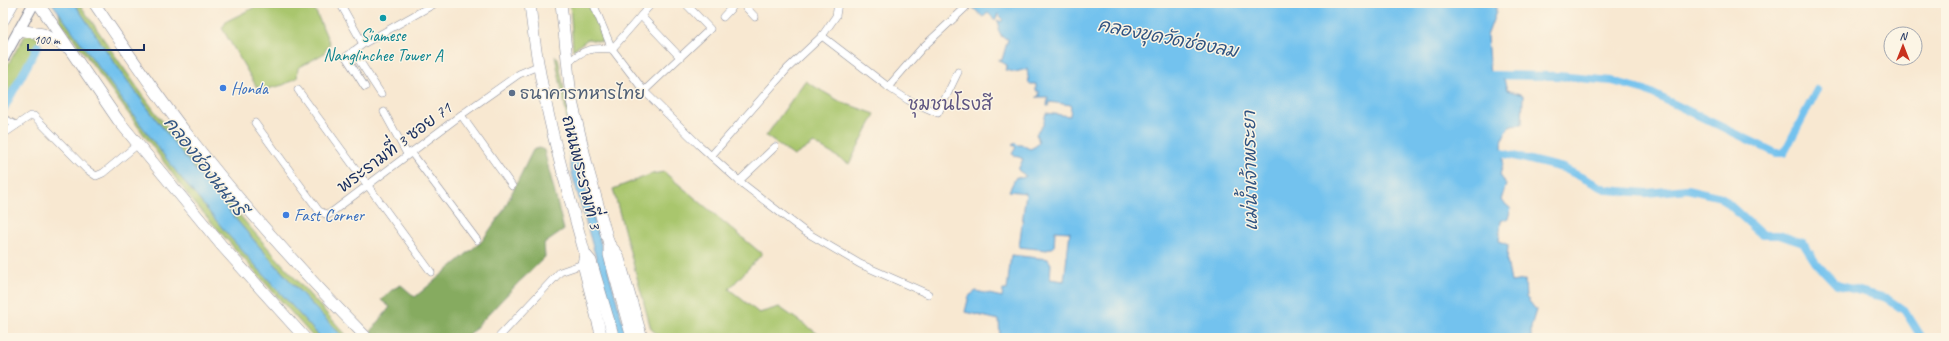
<svg xmlns="http://www.w3.org/2000/svg" width="1949" height="341" font-family="Caveat,'Playpen Sans Thai',sans-serif">
<rect width="100%" height="100%" fill="#fcf5e5"/>
<filter id="ink" filterUnits="userSpaceOnUse"><feTurbulence type="fractalNoise" baseFrequency=".025" numOctaves="2"/><feDisplacementMap in="SourceGraphic" scale="8" xChannelSelector="R" yChannelSelector="G"/><feConvolveMatrix kernelMatrix="1 2 1 2 8 2 1 2 1" color-interpolation-filters="sRGB"/></filter>
<filter id="wash" filterUnits="userSpaceOnUse"><feTurbulence type="fractalNoise" baseFrequency=".012" numOctaves="4" result="noise"/><feDisplacementMap in="SourceGraphic" scale="16" xChannelSelector="R" yChannelSelector="G"/><feGaussianBlur stdDeviation="0.9" result="paint"/><feColorMatrix in="noise" values="0 0 0 0 0 0 0 0 0 0 0 0 0 0 0 0 0 1.4 0 .05"/><feComposite in="paint" operator="in"/></filter>
<g filter="url(#wash)">
<rect width="100%" height="100%" fill="#f8e8d1"/>
<g fill="#a9c66d" stroke="#627a66">
<path d="M74 3H79C105 41 131 80 159 117 219 194 283 266 349 338H344C266 259 195 173 129 83 110 57 93 30 74 3Z"/>
<polygon points="263,3 312,3 330,44 323,54 298,68 297,78 283,85 259,91 222,28 227,21"/>
<polygon points="570,3 588,3 602,37 602,42 588,39 573,50"/>
<path d="M59 12C99 65 136 121 178 173 223 230 273 284 321 338H314L191 199 60 20Z"/>
<polygon points="30,34 40,39 3,107 3,73 24,37"/>
<polygon points="555,56 558,58 574,140 575,151 569,155 566,112"/>
<polygon points="805,81 841,102 875,114 849,164 814,143 794,156 766,136"/>
<polygon points="664,172 762,254 729,289 759,313 779,307 824,338 662,338 651,329 613,189 652,174"/>
</g>
<polygon fill="#86ab60" stroke="#506d5f" points="539,148 544,150 564,230 544,244 545,257 517,284 466,338 373,338 369,334 390,307 381,300 393,289 401,285 415,297 482,241 503,211 533,150"/>
<g fill="#73c2ee" stroke="#4778a6">
<path d="M52 3H74C93 30 110 57 129 83 195 173 266 259 344 338H321L229 236 178 174 131 112Z"/>
<path d="M968 3H1496V12L1487 36 1490 76 1504 79 1507 90 1523 95 1522 124 1511 125C1500 138 1502 143 1503 159 1504 164 1501 170 1500 175L1506 184 1501 200 1511 209 1508 218 1501 221 1499 241 1508 245 1507 261 1511 282 1525 280 1526 297 1536 310 1531 327V338H1000L999 320 965 312 969 296 976 291 1002 297 1003 290H1007L1011 255 1048 259 1051 264 1050 279 1064 281 1070 232 1055 231 1054 247 1047 250 1019 247 1026 193 1009 191 1016 177 1022 178 1026 176 1018 170 1023 159 1012 154 1016 147 1012 145 1016 143 1018 145H1022L1030 149 1036 146 1039 142 1036 134 1043 125 1046 113 1070 116 1071 105 1049 102V106H1047L1048 97H1036L1039 96V91H1036V84H1029L1027 69 1015 72 1005 70 1007 65 998 60H1002L1008 39 1002 37 998 29 999 23 997 21 998 20 1001 22 1003 19 998 14 995 20 988 13 983 17Z"/>
<polygon points="575,151 627,338 619,338 571,170 569,155"/>
</g>
<g fill="none" stroke-linecap="round" stroke-linejoin="round">
<g stroke="#73c2ee" stroke-width="8">
<polyline points="1480,75 1558,76 1612,81 1645,90 1776,153 1784,153 1817,90"/>
<polyline points="3,110 38,46"/>
<polyline points="1493,151 1563,168 1607,190 1647,193 1687,189 1721,197 1762,235 1779,235 1803,243 1816,263 1837,285 1886,298 1905,311 1922,338"/>
</g>
</g>
</g>
<g filter="url(#ink)">
<g fill="none" stroke-linecap="round" stroke-linejoin="round">
<g stroke="#8a8c98" stroke-width="8">
<g id="street">
<polyline points="340,3 363,44"/>
<polyline points="593,3 612,49 644,91 699,145 739,181 804,231 860,264 928,294"/>
<polyline points="742,3 755,17"/>
<polyline points="641,16 680,57"/>
<polyline points="723,17 736,3"/>
<polyline points="822,36 836,16 838,3"/>
<polyline points="612,49 652,3"/>
<polyline points="353,51 381,94"/>
<path d="M567 64C581 50 592 47 612 49"/>
<polyline points="365,87 346,57 363,44 436,3"/>
<polyline points="888,87 922,48 965,8 963,6 967,3"/>
<polyline points="298,90 431,272"/>
<polyline points="644,91 710,29 685,3"/>
<polyline points="384,112 407,154"/>
<polyline points="461,115 512,186"/>
<polyline points="3,118 16,125"/>
<polyline points="255,123 319,211 328,215 461,115 519,74 538,66"/>
<polyline points="5,133 30,116 34,116 86,169 96,176 103,173 137,145"/>
<polyline points="411,152 477,240"/>
<polyline points="711,156 788,68 822,36 891,89 908,100 938,113 958,72"/>
<polyline points="739,181 775,147"/>
<polyline points="498,338 560,272 583,264"/>
</g>
</g>
<g stroke="#8a8c98" stroke-width="12">
<polyline id="secondary" points="3,59 34,3"/>
</g>
<g stroke="#8a8c98" stroke-width="12">
<g id="primary">
<polyline points="38,3 118,120 222,246 305,338"/>
<path d="M94 3C124 47 154 92 187 134 242 205 303 273 367 338"/>
<path d="M530 3C538 88 562 172 585 254L591 261 614 338"/>
<polyline points="561,3 571,97 588,169 609,244 609,255 632,338"/>
<polyline points="19,30 43,34 66,47"/>
<polyline points="609,244 618,255 642,338"/>
<polyline points="585,254 583,264 602,338"/>
</g>
</g>
<g stroke="#8a8c98" stroke-width="14">
<polyline id="highway" points="3,19 12,3"/>
</g>
<use href="#street" stroke="#fff" stroke-width="7"/>
<use href="#secondary" stroke="#fff" stroke-width="10"/>
<use href="#primary" stroke="#fff" stroke-width="11"/>
<use href="#highway" stroke="#fff" stroke-width="13"/>
</g>
</g>
<circle fill="#0f9aa8" stroke="#fcf5e5" stroke-width="1.5" cx="383" cy="18" r="4"/>
<g fill="#3f7fe0" stroke="#fcf5e5" stroke-width="1.5">
<circle cx="223" cy="88" r="4"/>
<circle cx="286" cy="215" r="4"/>
</g>
<circle fill="#5c6f8a" stroke="#fcf5e5" stroke-width="1.5" cx="512" cy="93" r="4"/>
<g text-anchor="middle" stroke-width="3" stroke-linejoin="round" paint-order="stroke">
<g font-size="17" fill="#0d838f" stroke="#fcf5e5">
<text x="383" y="41">Siamese<tspan x="383" dy="20">Nanglinchee Tower A</tspan></text>
</g>
<g font-size="17" fill="#366cbe" stroke="#fcf5e5" text-anchor="start">
<text x="231" y="94">Honda</text>
<text x="294" y="221">Fast Corner</text>
</g>
<g font-size="17" fill="#4e5e75" stroke="#fcf5e5" text-anchor="start">
<text x="520" y="99">ธนาคารทหารไทย</text>
</g>
<g font-size="17" fill="#1b2f5e" stroke="#fcf5e5">
<text transform="translate(394 147) rotate(-37)" y="6">พระรามที่ 3 ซอย 71</text>
<text transform="translate(582 172) rotate(76)" y="6">ถนนพระรามที่ 3</text>
</g>
<g font-size="18" font-style="italic" fill="#315482" stroke="#fcf5e5">
<text transform="translate(1168 38) rotate(11)" y="6">คลองขุดวัดช่องลม</text>
<text transform="translate(205 166) rotate(52)" y="6">คลองช่องนนทรี</text>
<text transform="translate(1250 171) rotate(-91)" y="6">แม่น้ำเจ้าพระยา</text>
</g>
<g font-size="18" fill="#5f5682" stroke="#fcf5e5">
<text x="950" y="110">ชุมชนโรงสี</text>
</g>
</g>
<rect width="1949" height="341" fill="none" stroke="#fcf5e5" stroke-width="16"/>
<g transform="translate(1903 46)"><circle r="19" fill="#fcf5e5" stroke="#a2a6af"/>
<path d="M0-3L7 15L0 10L-7 15Z" fill="#c8321e"/>
<text y="-6" font-size="11" font-weight="bold" text-anchor="middle" fill="#1b2f5e">N</text>
</g>
<path d="M28 44v6h116v-6" fill="none" stroke="#1b2f5e" stroke-width="2"/>
<text x="34" y="44" font-size="12" fill="#1b2f5e" stroke="#fcf5e5" stroke-width="3" paint-order="stroke">100 m</text>
</svg>
